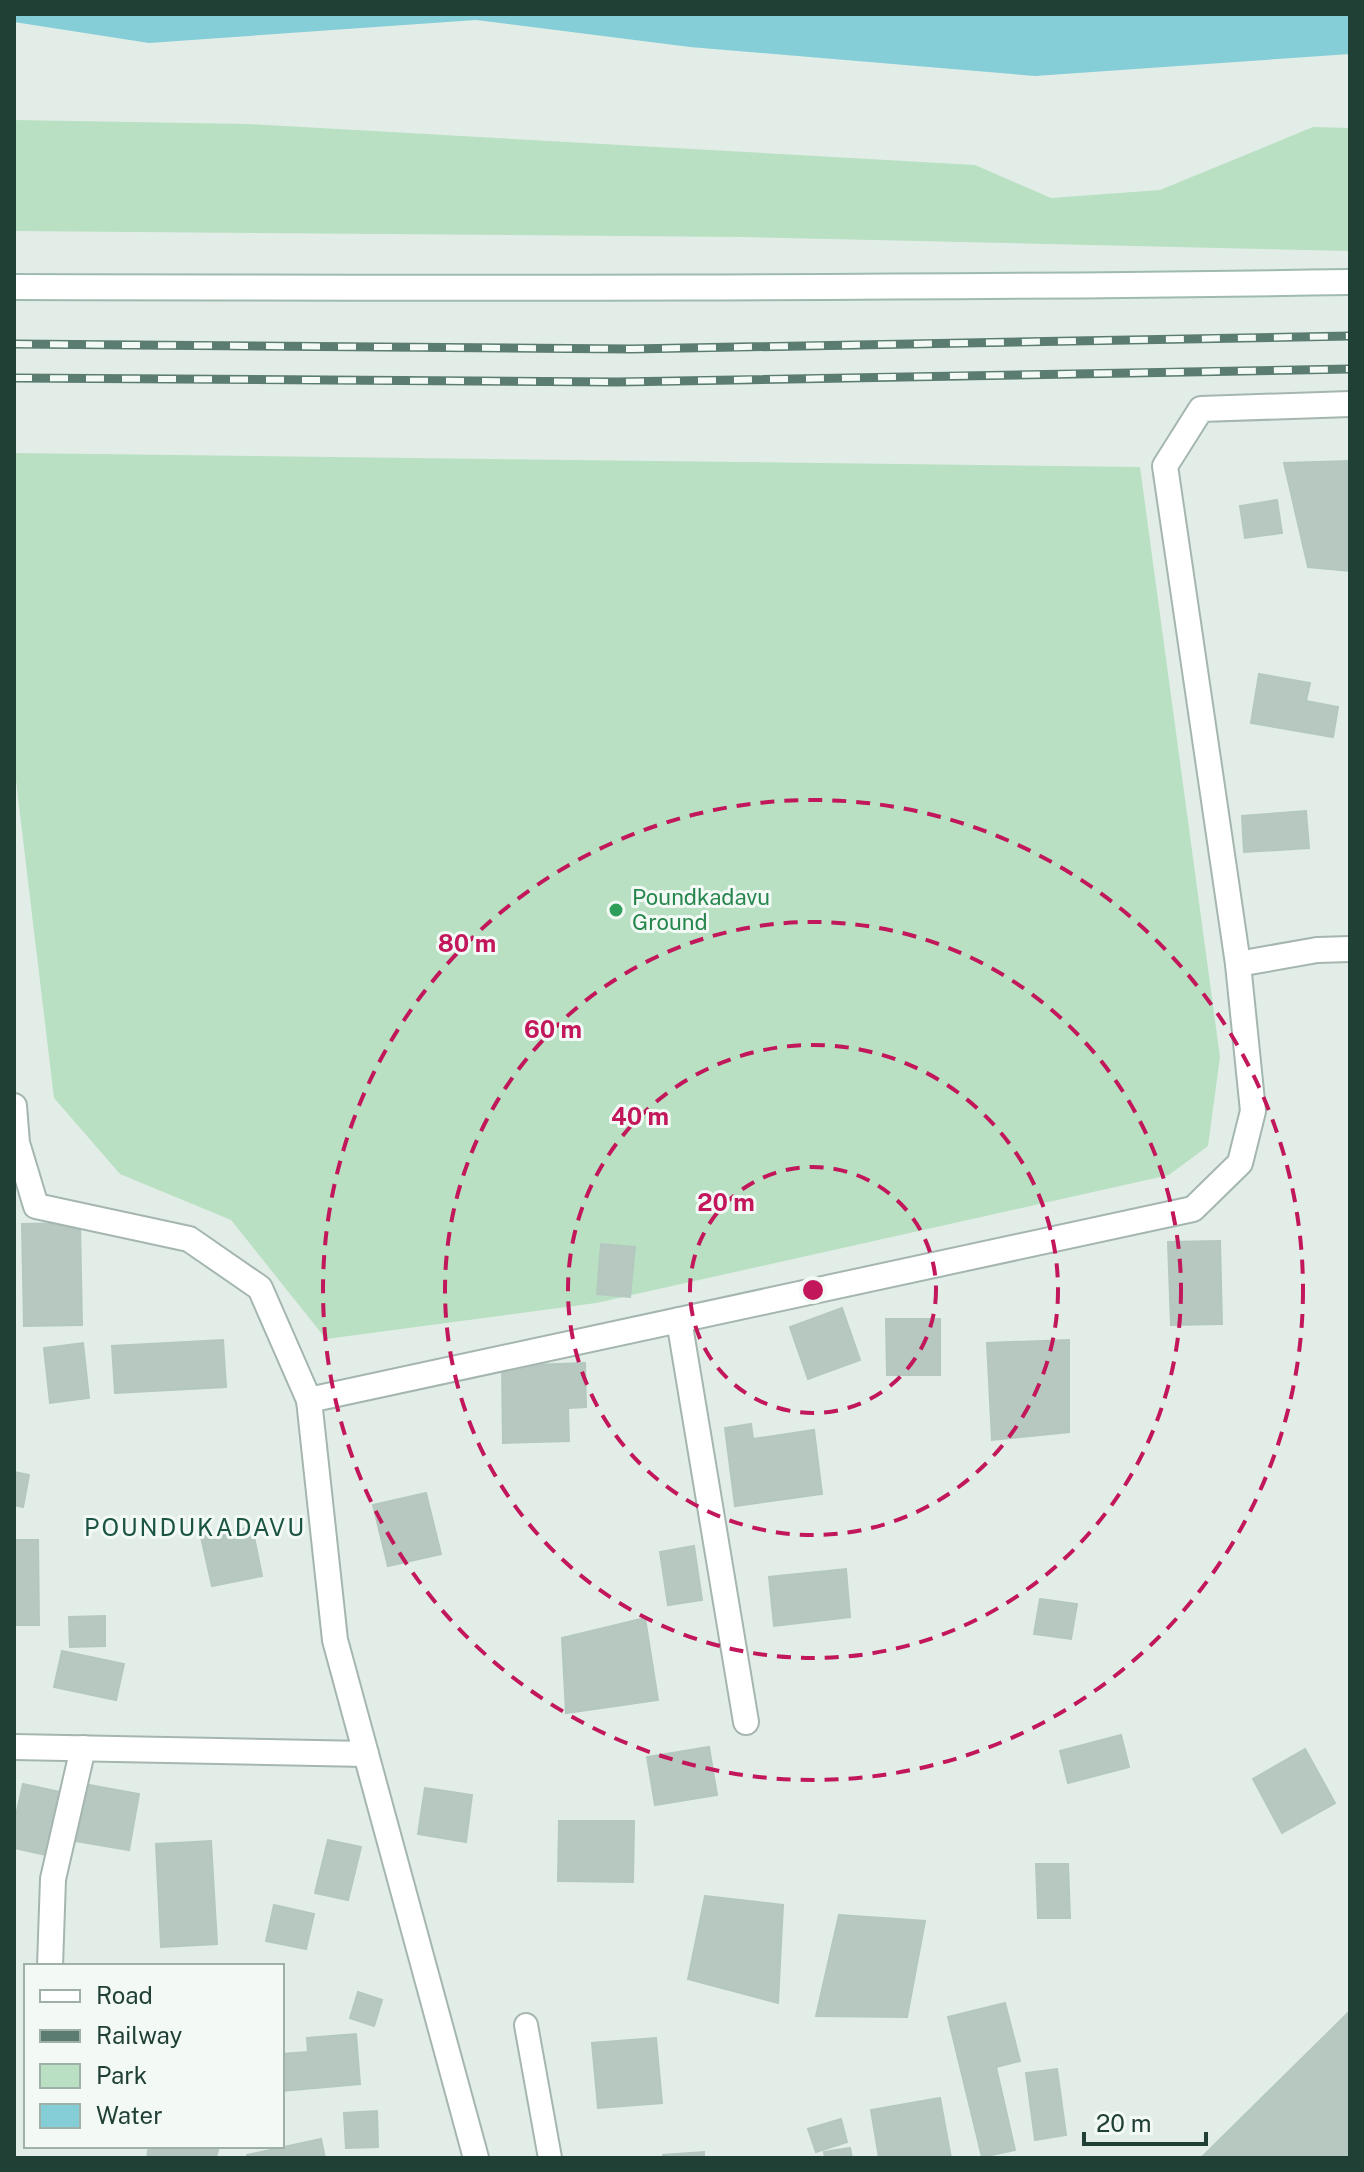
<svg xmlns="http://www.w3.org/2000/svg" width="1364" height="2172" font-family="'Public Sans',sans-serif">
<rect width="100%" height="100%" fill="#e2ede8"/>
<g fill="#b9e0c2">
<polygon points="14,120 248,124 975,165 1051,198 1160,190 1313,127 1350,128 1350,251 741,237 14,231"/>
<polygon points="14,453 1140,467 1220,1057 1208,1146 1169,1175 596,1303 326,1339 231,1220 120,1174 54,1098 14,764"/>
</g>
<polygon fill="#86ced7" points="14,14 1350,14 1350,54 1035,76 690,47 476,20 149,43 14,22"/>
<g fill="#b7c8c1" stroke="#b4c8bf" stroke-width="2">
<polygon points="1350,461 1350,571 1308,567 1284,463"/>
<polygon points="1277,500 1282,533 1245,538 1240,506"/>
<polygon points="1259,674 1310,683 1306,701 1338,707 1333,737 1251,723"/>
<polygon points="1306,811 1309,848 1244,852 1242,816"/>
<polygon points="80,1223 82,1325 24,1326 22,1224"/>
<polygon points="1220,1241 1222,1324 1171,1325 1168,1242"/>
<polygon points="601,1244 635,1247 630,1297 597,1294"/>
<polygon points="842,1308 860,1360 808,1379 790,1327"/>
<polygon points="886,1319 940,1319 940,1375 887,1375"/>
<polygon points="223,1340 226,1387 115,1393 112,1346"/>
<polygon points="1069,1340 1069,1432 992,1440 987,1343"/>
<polygon points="83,1343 89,1398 50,1403 44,1348"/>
<polygon points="585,1363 586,1407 568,1408 569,1441 503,1443 502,1366"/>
<polygon points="751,1424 753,1439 814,1430 822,1494 735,1506 725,1428"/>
<polygon points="14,1472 29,1475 23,1507 14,1505"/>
<polygon points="426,1493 441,1554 388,1566 373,1505"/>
<polygon points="252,1527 262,1576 212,1586 201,1537"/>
<polygon points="14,1540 38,1540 39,1625 14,1625"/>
<polygon points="694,1546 702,1600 668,1605 660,1552"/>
<polygon points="846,1569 850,1617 774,1626 769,1577"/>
<polygon points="1040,1599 1077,1604 1071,1639 1034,1634"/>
<polygon points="105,1616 105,1646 70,1647 69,1617"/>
<polygon points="645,1618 658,1700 566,1713 562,1638"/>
<polygon points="62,1651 124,1664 116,1700 54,1687"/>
<polygon points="1121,1735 1129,1767 1068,1783 1060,1751"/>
<polygon points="709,1747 717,1795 655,1805 647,1757"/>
<polygon points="1305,1749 1335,1803 1282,1833 1253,1779"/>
<polygon points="78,1783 139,1794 129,1850 69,1840"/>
<polygon points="23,1784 60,1792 46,1855 14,1848 14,1824"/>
<polygon points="425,1788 472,1795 466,1842 418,1834"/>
<polygon points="559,1821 634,1821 633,1882 558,1881"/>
<polygon points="328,1840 361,1847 348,1900 315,1893"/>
<polygon points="211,1841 217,1944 161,1947 156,1844"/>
<polygon points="1036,1864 1068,1864 1070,1918 1038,1918"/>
<polygon points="705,1896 783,1905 778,2003 688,1979"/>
<polygon points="274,1905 314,1914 306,1949 266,1941"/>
<polygon points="839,1915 925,1921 907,2017 816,2016"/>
<polygon points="358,1992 382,2000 374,2026 350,2018"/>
<polygon points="1005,2003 1020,2061 996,2067 1015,2150 982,2157 948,2017"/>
<polygon points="1350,2011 1350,2158 1201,2158"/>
<polygon points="356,2034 360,2084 282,2091 282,2054 308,2052 307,2038"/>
<polygon points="656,2038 662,2103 598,2108 592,2043"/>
<polygon points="1057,2069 1066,2135 1035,2140 1026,2073"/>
<polygon points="940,2098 951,2158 879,2158 871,2110"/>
<polygon points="377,2111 378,2147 346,2148 344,2113"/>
<polygon points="841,2119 847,2142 816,2152 808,2129"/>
<polygon points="321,2139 325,2158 248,2158 247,2155"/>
<polygon points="149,2146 219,2146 216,2158 147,2158"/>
<polygon points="850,2148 852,2158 825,2158 824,2152"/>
<polygon points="704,2152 704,2158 663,2158 663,2155"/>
</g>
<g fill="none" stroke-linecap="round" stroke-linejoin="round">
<g stroke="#a4b6af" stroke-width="26">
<polyline id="lane" points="526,2025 550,2158"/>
</g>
<g stroke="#a4b6af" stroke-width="28">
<g id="street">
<polyline points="1238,964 1165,466 1201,409 1350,404"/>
<polyline points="14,1106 17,1143 36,1206 189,1239 260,1288 309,1400"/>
<polyline points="679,1320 746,1722"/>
<polyline points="14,1747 366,1754 335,1640 309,1400 1193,1209 1240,1163 1253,1111 1238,964 1317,950 1350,949"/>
<polyline points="366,1754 476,2158"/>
<polyline points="50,1966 53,1879 83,1748"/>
</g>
</g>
<g stroke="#9fbaaf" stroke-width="28">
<path id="secondary" d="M14 287C459 288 905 289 1350 282"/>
</g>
<use href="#lane" stroke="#fff" stroke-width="22"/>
<use href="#street" stroke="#fff" stroke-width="24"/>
<use href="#secondary" stroke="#fff" stroke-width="24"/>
<g stroke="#5b7c71" stroke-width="9">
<g id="rail">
<polyline points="14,344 631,349 1350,336"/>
<polyline points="14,378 617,382 1350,369"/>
</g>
</g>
<use href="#rail" stroke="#f3faf6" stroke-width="6" stroke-dasharray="18" stroke-linecap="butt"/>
</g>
<g fill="none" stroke="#c2185b" stroke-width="4" stroke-dasharray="14 10">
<circle cx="813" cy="1290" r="123"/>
<circle cx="813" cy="1290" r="245"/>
<circle cx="813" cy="1290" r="368"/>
<circle cx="813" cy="1290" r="490"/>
</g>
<circle fill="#2e9e5b" stroke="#f3faf6" stroke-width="3" cx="616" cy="910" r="8"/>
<g text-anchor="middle" stroke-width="6" stroke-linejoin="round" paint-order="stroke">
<g font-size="22" fill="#27864d" stroke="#f3faf6" text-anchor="start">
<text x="632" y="905">Poundkadavu<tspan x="632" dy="25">Ground</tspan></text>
</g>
<g font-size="24" letter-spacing="2" fill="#1b5443" stroke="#f3faf6">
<text x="195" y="1536">POUNDUKADAVU</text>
</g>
</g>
<circle cx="813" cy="1290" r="12" fill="#c2185b" stroke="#f3faf6" stroke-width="4"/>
<g font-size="24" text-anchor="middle" font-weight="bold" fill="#c2185b" stroke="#f3faf6" stroke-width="6" stroke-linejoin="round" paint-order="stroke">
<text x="467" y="952">80 m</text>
<text x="553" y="1038">60 m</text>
<text x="640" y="1125">40 m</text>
<text x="726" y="1211">20 m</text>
</g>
<rect width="1364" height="2172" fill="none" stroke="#204036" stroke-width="32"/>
<rect x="24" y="1964" width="260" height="184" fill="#f3faf6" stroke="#9fb0a9" stroke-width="2"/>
<rect x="40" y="1990" width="40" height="12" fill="#ffffff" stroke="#9fb0a9" stroke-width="2"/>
<text x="96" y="2004" font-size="24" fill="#204036">Road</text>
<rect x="40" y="2030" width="40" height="12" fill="#5b7c71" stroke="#9fb0a9" stroke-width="2"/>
<text x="96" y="2044" font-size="24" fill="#204036">Railway</text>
<rect x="40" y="2064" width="40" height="24" fill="#b9e0c2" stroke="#9fb0a9" stroke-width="2"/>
<text x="96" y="2084" font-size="24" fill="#204036">Park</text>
<rect x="40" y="2104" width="40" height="24" fill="#86ced7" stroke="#9fb0a9" stroke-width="2"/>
<text x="96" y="2124" font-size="24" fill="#204036">Water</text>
<path d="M1084 2132v12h122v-12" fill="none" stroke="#204036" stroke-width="4"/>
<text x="1096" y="2132" font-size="24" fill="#204036" stroke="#f3faf6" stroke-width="6" paint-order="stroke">20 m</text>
</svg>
